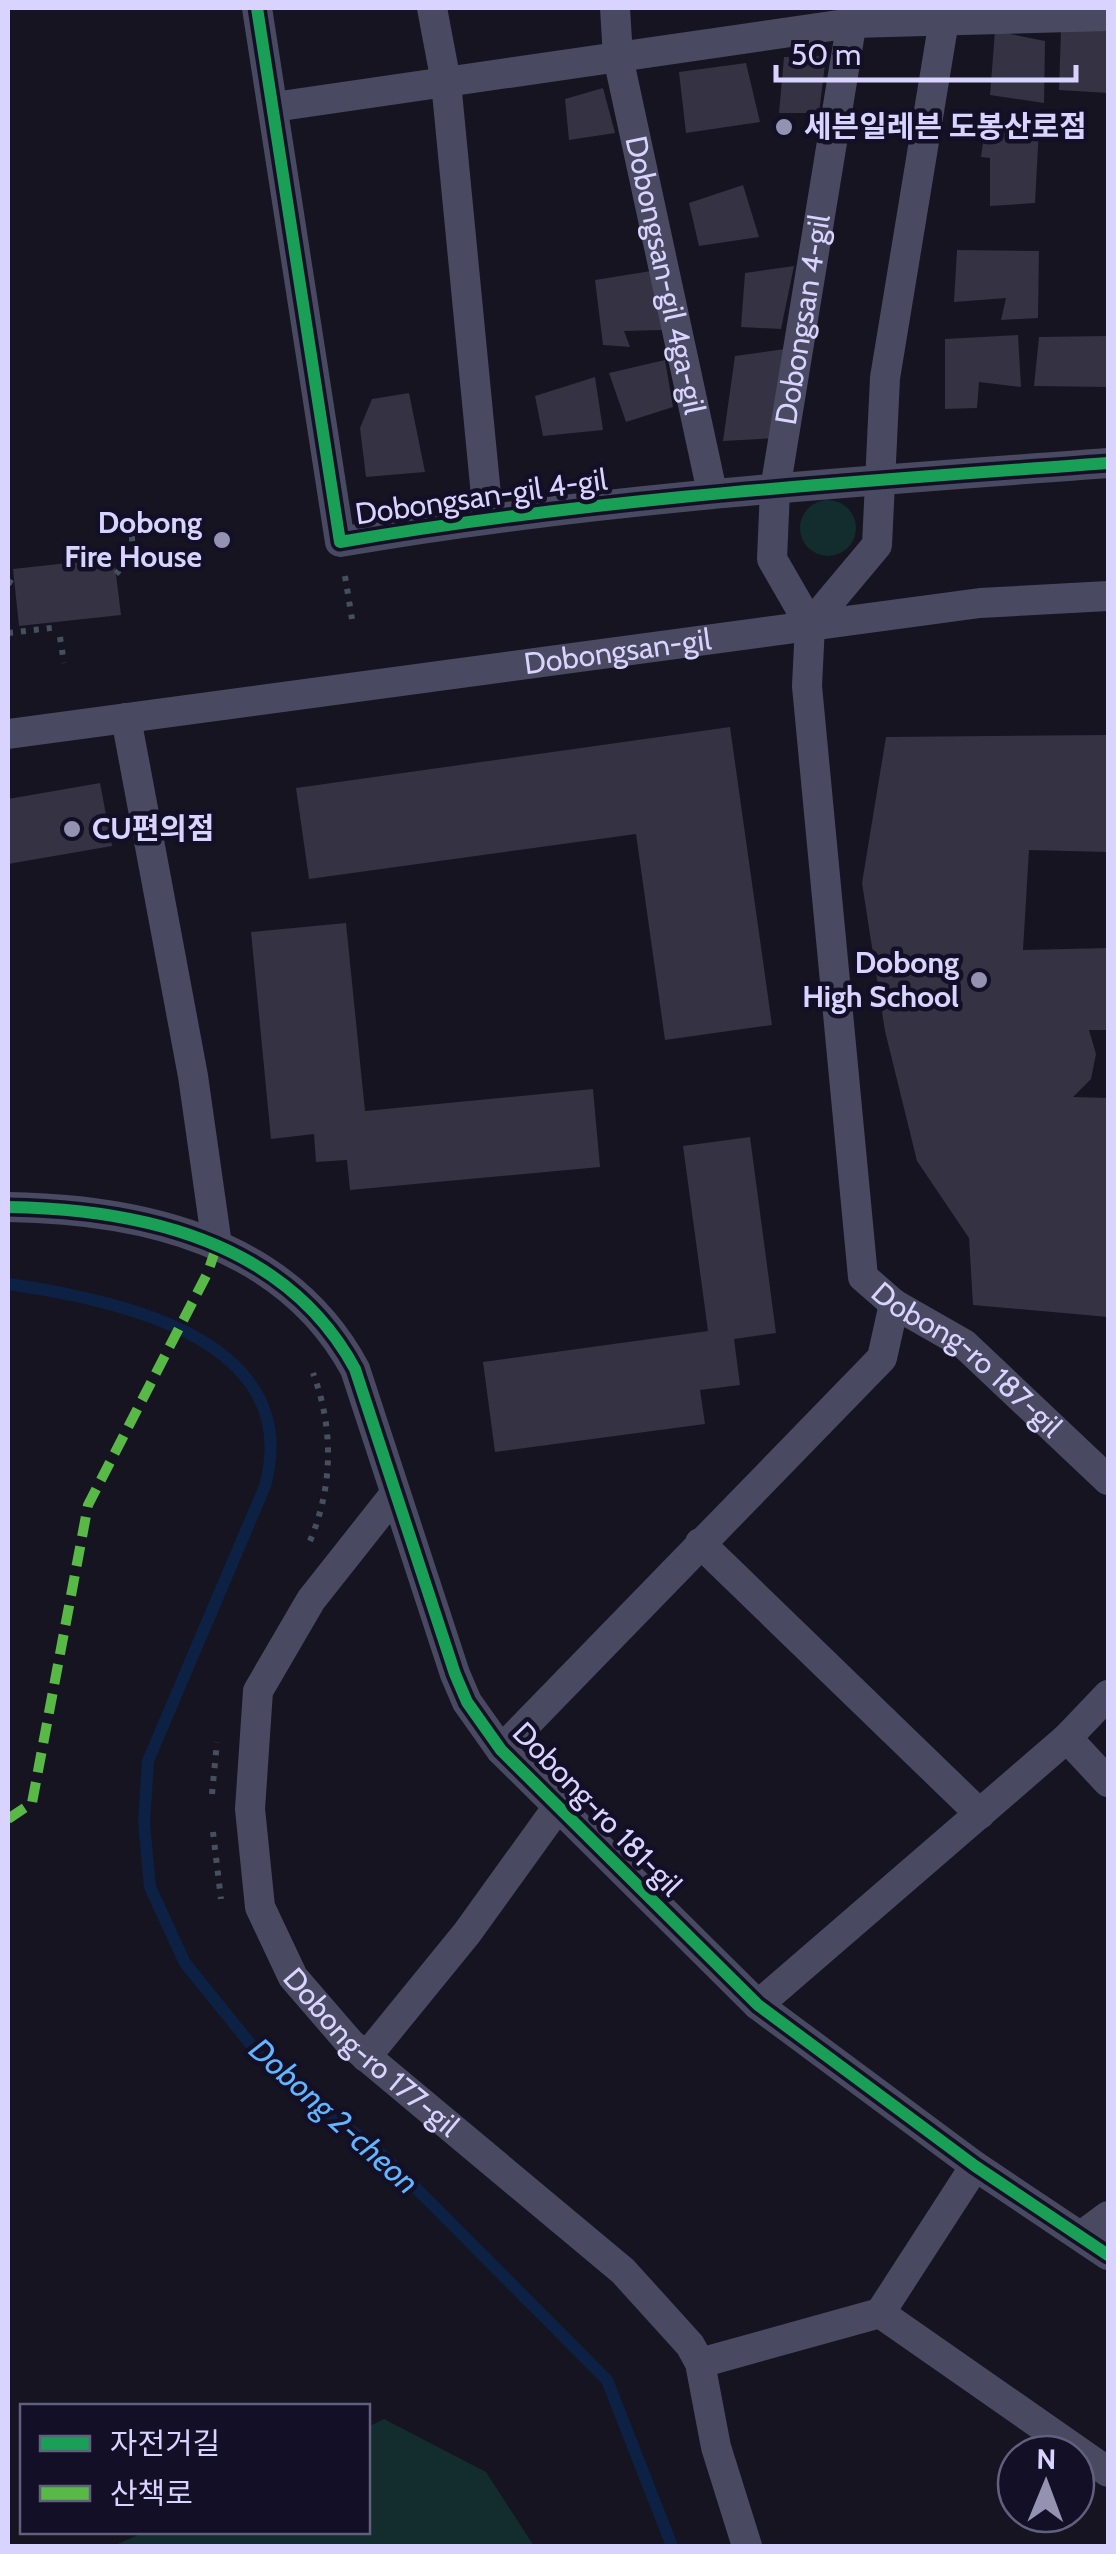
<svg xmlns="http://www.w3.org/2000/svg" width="1116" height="2554" font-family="Cabin,'Noto Sans KR',sans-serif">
<rect width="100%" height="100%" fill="#161421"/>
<g fill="#132c2d">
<circle cx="828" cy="528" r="28"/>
<polygon points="384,2419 486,2472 534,2546 113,2546 145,2532 368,2532 368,2427"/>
</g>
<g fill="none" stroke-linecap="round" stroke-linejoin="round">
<path stroke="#0d2144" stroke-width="12" d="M8 1284C113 1299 306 1337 265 1486L148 1761 144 1823 150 1887 185 1963 269 2067 385 2157 607 2380 672 2546"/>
</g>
<g fill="#343243">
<polygon points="1108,28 1108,93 1059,90 1061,30"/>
<polygon points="995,31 1045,41 1044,103 990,95"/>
<polygon points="826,56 819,113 779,113 784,57"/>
<polygon points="746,63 760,122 686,133 679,72"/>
<polygon points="603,88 615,133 569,140 565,99"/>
<polygon points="985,128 1039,128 1035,203 990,206 990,158 981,157"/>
<polygon points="743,185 759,237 699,246 689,203"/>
<polygon points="957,250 1039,251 1038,318 1001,320 1006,298 954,302"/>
<polygon points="794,266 781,329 741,327 745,273"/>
<polygon points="651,271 663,330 624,331 630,347 603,345 595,280"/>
<polygon points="1018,335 1021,387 979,382 977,408 945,409 945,339"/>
<polygon points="1108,336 1108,387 1034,386 1039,337"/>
<polygon points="785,349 775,438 723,441 735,356"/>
<polygon points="665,360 673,407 626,422 609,373"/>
<polygon points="595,377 603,430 543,436 535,396"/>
<polygon points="409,393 425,472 366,477 360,428 372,399"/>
<polygon points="114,558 121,615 19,626 13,569"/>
<polygon points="730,727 772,1025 665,1040 636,834 309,879 296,788"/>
<polygon points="1108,735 1108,852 1029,850 1023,950 1108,948 1108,1030 1089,1030 1096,1054 1091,1079 1073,1097 1108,1098 1108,1317 973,1305 969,1238 917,1161 885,1031 862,883 886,737"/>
<polygon points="100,783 112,846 8,864 8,799"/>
<polygon points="346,923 365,1111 593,1089 600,1167 350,1190 347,1160 316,1162 314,1134 271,1139 251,932"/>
<polygon points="750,1137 776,1333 734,1339 740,1385 700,1390 705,1424 495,1452 483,1362 708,1331 683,1146"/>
</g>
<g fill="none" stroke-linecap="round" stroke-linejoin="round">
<g stroke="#44505f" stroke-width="6" stroke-dasharray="5 8" stroke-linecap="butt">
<polyline points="116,574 133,554 131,522"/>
<polyline points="345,576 352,619"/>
<polyline points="8,581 15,585"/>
<polyline points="8,633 59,627"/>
<polyline points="60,637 64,663"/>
<path d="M310 1541C333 1486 334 1429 313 1373"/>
<polyline points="212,1794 217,1742"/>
<polyline points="213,1832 221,1899"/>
</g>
<g stroke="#4a4962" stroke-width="30">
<path d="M257 8 340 542C595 498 851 482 1108 463"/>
<polyline points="432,8 446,82 488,516"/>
<path id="s1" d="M615 8 618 57 712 492"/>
<polyline points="274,107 852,23 1108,16"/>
<path id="s2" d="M810 625 807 686 863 1277 894 1304 964 1344 1108 1480"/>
<polyline points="810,625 877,545 885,378 946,8"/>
<path id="s3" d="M810 625 772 559 775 490 854 8"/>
<polyline points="126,718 193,1076 217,1245"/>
<path id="s4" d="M8 734 980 603 1108 596"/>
<path d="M8 1207C142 1209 286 1241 355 1369L455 1674 467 1702 501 1750 758 2005 975 2166 1108 2255"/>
<path id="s5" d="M394 1495 311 1600 258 1691 250 1809 260 1907 293 1977 350 2043 623 2271 690 2345 700 2363 716 2447 747 2546"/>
<polyline points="700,1543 980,1814"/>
<polyline points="1067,1738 1108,1782"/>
<polyline points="501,1750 882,1358 894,1304"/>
<polyline points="758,2005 1067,1738 1108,1695"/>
<polyline points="366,2057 467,1933 557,1808"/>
<polyline points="1081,2236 1108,2216"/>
<polyline points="880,2313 1108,2472"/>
<polyline points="700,2363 880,2313 975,2166"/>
</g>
<polyline stroke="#58b947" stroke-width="10" stroke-dasharray="20 10" stroke-linecap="butt" points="8,1819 32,1803 88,1505 208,1272 217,1245"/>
<g stroke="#130f26" stroke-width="19">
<g id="cycleway">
<path d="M257 8 340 542C595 498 851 482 1108 463"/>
<path d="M8 1207C142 1209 286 1241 355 1369L455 1674 467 1702 501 1750 758 2005 975 2166 1108 2255"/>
</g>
</g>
<use href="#cycleway" stroke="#1a9f57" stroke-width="12"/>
</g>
<g fill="#9591b1" stroke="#130f26" stroke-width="4">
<circle cx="784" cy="127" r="10"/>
<circle cx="222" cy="540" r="10"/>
<circle cx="72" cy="829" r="10"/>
<circle cx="979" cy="980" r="10"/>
</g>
<g text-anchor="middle" stroke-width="9" stroke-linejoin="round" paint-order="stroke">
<g font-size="30" font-weight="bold" fill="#d9d4ff" stroke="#130f26" text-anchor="start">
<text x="804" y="137">세븐일레븐 도봉산로점</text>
<text x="202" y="533" text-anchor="end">Dobong<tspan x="202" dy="34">Fire House</tspan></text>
<text x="92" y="839">CU편의점</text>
<text x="959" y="973" text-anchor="end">Dobong<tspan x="959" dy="34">High School</tspan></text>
</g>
<g font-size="30" fill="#d9d4ff" stroke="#130f26">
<text dy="10" stroke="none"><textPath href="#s1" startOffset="272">Dobongsan-gil 4ga-gil</textPath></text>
<text dy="10" stroke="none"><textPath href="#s3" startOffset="318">Dobongsan 4-gil</textPath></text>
<text transform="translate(481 497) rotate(-8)" y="10">Dobongsan-gil 4-gil</text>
<text dy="10" stroke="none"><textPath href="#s4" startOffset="615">Dobongsan-gil</textPath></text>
<text dy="10" stroke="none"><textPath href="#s2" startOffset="788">Dobong-ro 187-gil</textPath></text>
<text transform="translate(597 1809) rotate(46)" y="10">Dobong-ro 181-gil</text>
<text dy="10" stroke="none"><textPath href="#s5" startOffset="642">Dobong-ro 177-gil</textPath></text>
</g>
<g font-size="32" font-style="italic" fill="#62b6ff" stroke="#130f26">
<text transform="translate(334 2116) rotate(42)" y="11">Dobong 2-cheon</text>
</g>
</g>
<rect width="1116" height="2554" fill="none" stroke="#d9d4ff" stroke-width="20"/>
<rect x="20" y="2404" width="350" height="130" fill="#130f26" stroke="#625e7d" stroke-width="2.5"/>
<rect x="40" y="2436" width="50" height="15" fill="#1a9f57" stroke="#625e7d" stroke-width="2.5"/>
<text x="110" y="2454" font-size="30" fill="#d9d4ff">자전거길</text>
<rect x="40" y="2486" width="50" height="15" fill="#58b947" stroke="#625e7d" stroke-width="2.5"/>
<text x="110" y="2504" font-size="30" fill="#d9d4ff">산책로</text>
<g transform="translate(1046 2484) rotate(1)"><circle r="48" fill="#130f26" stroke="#625e7d" stroke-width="2.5"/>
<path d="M0-8L18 38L0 25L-18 38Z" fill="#9591b1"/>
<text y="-15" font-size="28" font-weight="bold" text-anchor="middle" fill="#d9d4ff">N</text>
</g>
<path d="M776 65v15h300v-15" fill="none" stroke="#d9d4ff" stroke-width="5"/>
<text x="791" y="65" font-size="30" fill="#d9d4ff" stroke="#130f26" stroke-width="8" paint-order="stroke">50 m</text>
</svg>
